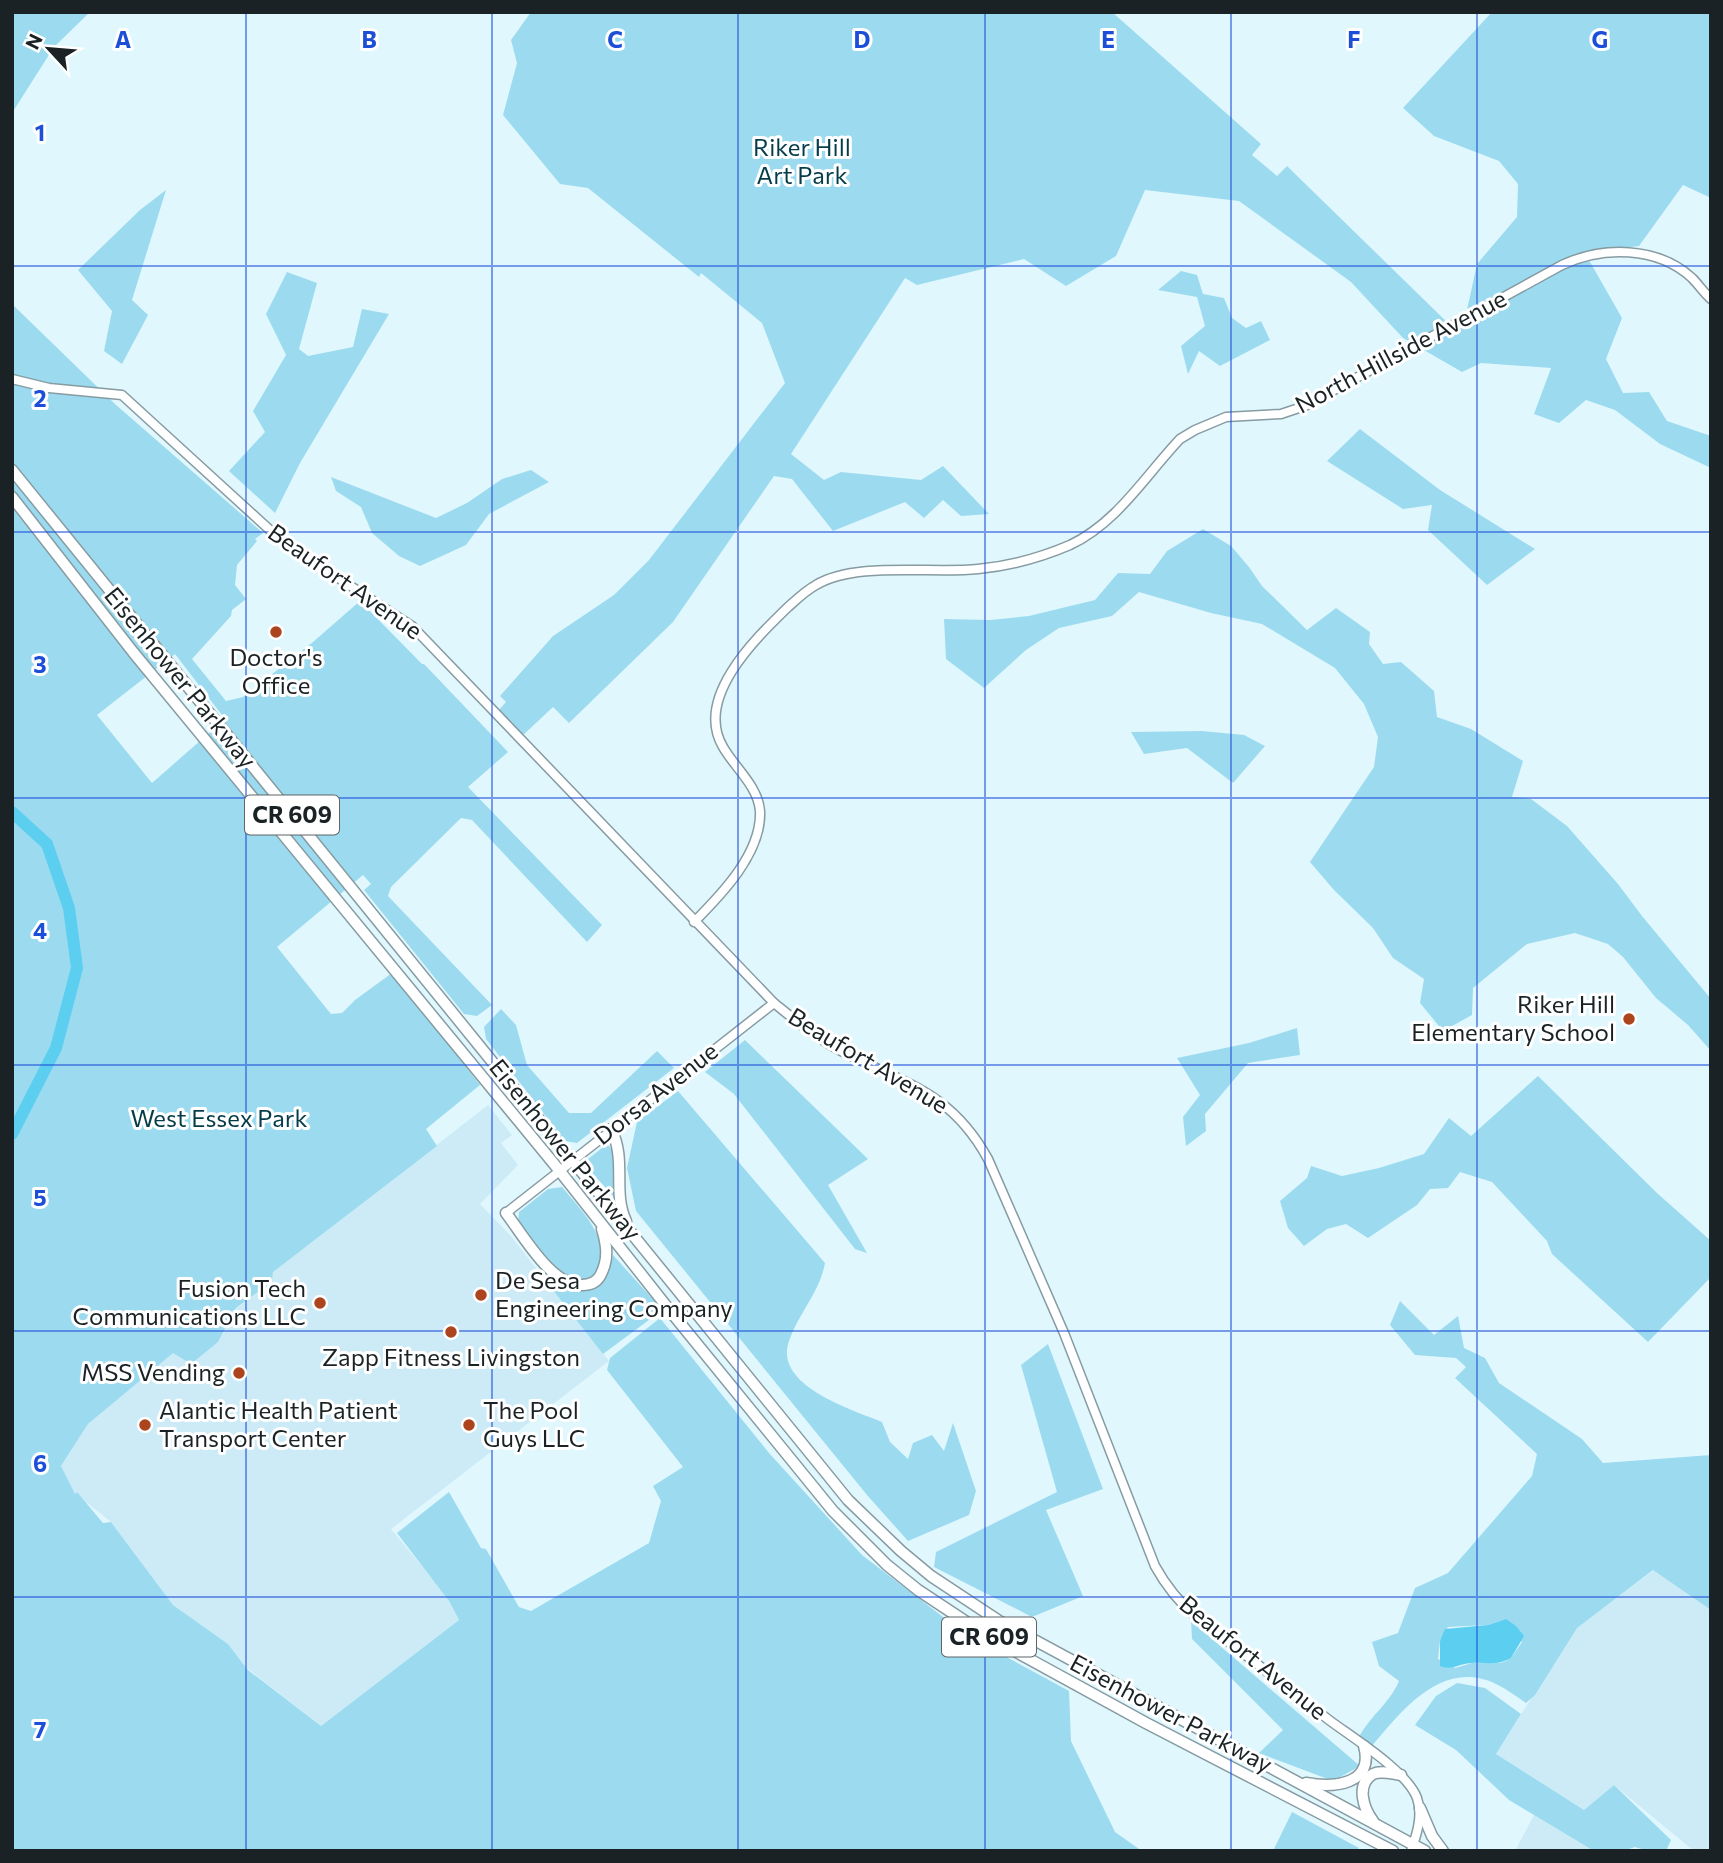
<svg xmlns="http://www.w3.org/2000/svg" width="1723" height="1863" font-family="Commissioner,sans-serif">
<rect width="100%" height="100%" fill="#e1f7fe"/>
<g fill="#ccebf6">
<polygon points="488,1105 512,1135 501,1143 518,1165 480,1204 510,1235 609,1361 391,1529 445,1594 459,1620 321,1726 247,1668 228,1644 173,1605 111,1522 71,1490 61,1466 88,1424 172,1352 218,1342 237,1308 272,1282 277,1233 307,1246"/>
<polygon points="1654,1570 1711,1610 1711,1851 1694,1851 1614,1785 1584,1810 1496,1754 1576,1628"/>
<polygon points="1534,1815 1594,1851 1515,1851"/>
</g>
<g fill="#9cdbef" fill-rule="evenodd">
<polygon points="12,12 90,12 54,47 12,113"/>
<polygon points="531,12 1112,12 1261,144 1252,155 1277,176 1287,166 1452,327 1465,319 1477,264 1517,217 1518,184 1499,161 1434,136 1403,108 1492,12 1711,12 1711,198 1683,185 1639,246 1585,253 1622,318 1606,359 1623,393 1649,392 1667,421 1711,436 1711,468 1660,444 1615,410 1586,400 1559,423 1534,414 1551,368 1481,363 1462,372 1403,338 1351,282 1239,201 1145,190 1116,256 1066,286 1024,259 917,285 905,278 791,454 824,480 841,472 921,480 943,466 989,514 961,516 943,500 924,518 905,502 833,531 792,479 774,476 673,622 569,723 553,707 521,737 498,711 506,702 500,696 553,636 614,595 649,560 785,383 762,323 701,273 699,277 588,188 560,184 503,115 517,63 511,40"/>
<polygon points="166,190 132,300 148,315 122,364 104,351 112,311 78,270 140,210"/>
<polygon points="1181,271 1197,275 1203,294 1224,298 1232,318 1246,328 1261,321 1270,340 1220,366 1199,351 1188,374 1181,346 1205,326 1197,297 1158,290"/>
<polygon points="287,272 317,283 299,349 308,356 353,347 362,309 389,314 300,463 275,513 229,471 265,432 253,411 286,355 266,314"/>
<path d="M12 304 115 404 263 533 255 539 257 541 237 565 235 585 246 599 232 610 231 616 192 659 226 701 243 697 313 642 360 601 422 664H424L508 752 468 787 602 925 587 942 472 820 461 818 391 887 388 896 492 1005 477 1016 464 1014 364 890 371 884 363 875 277 947 331 1014 342 1013 355 1000 392 973 480 1085 426 1129 437 1146 273 1272 272 1282 236 1308 218 1342 191 1364 173 1353 88 1424 61 1466 75 1494 77 1492 103 1523 111 1522 173 1605 228 1644 248 1670 321 1726 459 1620 449 1601 397 1533 449 1492 481 1548 486 1549 519 1607 531 1611 649 1543 661 1501 653 1486 683 1467 607 1370 610 1358 660 1318 769 1453 862 1555 968 1636 1069 1691 1071 1741 1115 1832 1142 1851H12ZM175 654 225 719 152 783 97 715Z"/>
<polygon points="1360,429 1440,490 1535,549 1487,585 1428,530 1432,505 1403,509 1327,461"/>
<polygon points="531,470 549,482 489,514 466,545 420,566 399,556 372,533 361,507 336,491 331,477 436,518 467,503 502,479"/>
<polygon points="1203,529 1231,546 1249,567 1262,586 1307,630 1336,608 1370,632 1369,644 1383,664 1401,662 1434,691 1437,717 1471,729 1523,761 1512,797 1531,799 1567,826 1618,884 1642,916 1711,999 1711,1051 1688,1025 1656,998 1623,957 1608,944 1575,933 1527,944 1473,988 1472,1015 1443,1031 1420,1003 1424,979 1393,958 1373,928 1334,890 1310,862 1374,767 1378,737 1364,704 1335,668 1262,624 1211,613 1139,592 1112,616 1059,628 1026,650 984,688 946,659 944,619 990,620 1029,616 1095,600 1118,573 1150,574 1167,551"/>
<polygon points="1202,731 1244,735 1265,746 1233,783 1187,748 1144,754 1131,732"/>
<polygon points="501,1009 516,1025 527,1065 569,1113 591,1113 657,1051 674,1068 577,1143 565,1141 486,1039 484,1027"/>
<polygon points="1297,1028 1300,1055 1248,1063 1205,1114 1206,1131 1186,1146 1183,1117 1200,1095 1177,1058 1249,1043"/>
<polygon points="745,1040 868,1159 828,1185 867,1253 855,1249 734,1094 705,1072"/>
<polygon points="1538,1076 1657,1193 1711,1241 1711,1277 1648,1342 1552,1254 1547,1241 1492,1182 1460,1172 1448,1188 1430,1189 1417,1205 1368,1238 1346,1224 1327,1229 1304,1246 1288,1228 1280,1201 1307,1178 1311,1166 1342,1176 1379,1168 1424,1154 1449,1118 1471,1136"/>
<path d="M678 1091 825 1263C820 1292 798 1314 789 1341 773 1386 853 1410 882 1422L890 1442 908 1459 913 1443 932 1435 944 1451 953 1423 976 1491 969 1515 908 1541 867 1495 636 1211 627 1168 637 1122Z"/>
<polygon points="607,1144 615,1153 615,1198 583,1163"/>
<path d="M562 1187C583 1213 619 1245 590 1279L573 1281 553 1268 518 1223 519 1212 548 1189Z"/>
<path d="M613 1255 658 1305 657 1314 603 1354 545 1280C579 1296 604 1297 613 1255Z"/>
<path d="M1400 1301 1434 1335 1458 1316 1464 1348 1485 1358 1499 1383 1582 1439 1603 1463 1711 1455V1610L1653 1570 1577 1628 1535 1695 1526 1703C1517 1697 1508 1690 1498 1685 1444 1657 1403 1709 1372 1746L1359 1737C1370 1716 1390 1703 1399 1681L1379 1666 1372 1642 1398 1633 1415 1588 1448 1573 1532 1476 1537 1454 1455 1378 1466 1367 1456 1358 1415 1355 1390 1325ZM1503 1620 1522 1642 1511 1658 1506 1661 1500 1663H1472L1455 1668 1438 1659 1440 1641 1448 1627 1488 1625Z"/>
<polygon points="1048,1344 1103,1489 1046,1510 1083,1596 1032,1617 934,1567 936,1552 1057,1492 1021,1365"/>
<polygon points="1191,1621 1360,1766 1333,1781 1259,1753 1283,1730 1192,1639"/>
<polygon points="1457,1683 1485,1688 1521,1714 1496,1754 1584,1810 1614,1785 1671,1840 1666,1851 1648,1851 1635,1847 1623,1851 1594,1851 1509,1800 1456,1750 1415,1725 1436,1696"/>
<polygon points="1292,1812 1359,1848 1356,1851 1273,1851"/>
</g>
<path fill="#5ccff0" d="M1506 1619 1516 1626 1524 1636 1511 1658C1497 1666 1487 1662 1472 1663 1460 1663 1452 1671 1440 1666V1641L1445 1629 1488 1625Z"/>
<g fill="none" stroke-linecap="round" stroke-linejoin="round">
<polyline stroke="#5ccff0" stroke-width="12" points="12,812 47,844 69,908 77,968 56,1048 12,1134"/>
<g stroke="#869ba2" stroke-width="11">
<g id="minor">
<path d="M12 379 49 388 122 395 283 542 412 626 774 1003C795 1020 815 1037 839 1050 904 1084 950 1090 988 1159L1064 1333 1155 1566C1166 1586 1179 1602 1196 1617 1241 1651 1285 1686 1329 1720 1353 1738 1407 1771 1417 1798 1423 1815 1417 1834 1411 1851"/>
<path d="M694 922C721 895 762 853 760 811 758 786 735 768 723 747 694 698 755 639 787 608 796 600 805 591 816 585 855 561 932 574 978 569 1009 566 1042 557 1070 545 1117 523 1145 476 1180 439L1195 430 1226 417 1281 414 1305 406 1562 265C1603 246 1657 246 1692 278 1699 285 1704 293 1711 299"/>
<polyline points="506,1213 774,1003"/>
</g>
</g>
<g stroke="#869ba2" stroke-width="13">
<g id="major">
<polyline points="12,470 848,1500 901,1551 931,1576 999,1621 1425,1851"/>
<polyline points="12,497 133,652 559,1170 671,1312 833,1511 887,1565 918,1590 989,1637 1146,1723 1393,1851"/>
<path d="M611 1129C627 1160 612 1192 626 1221"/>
<path d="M506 1213C523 1235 552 1287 582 1285 590 1285 596 1283 600 1276 609 1260 607 1245 602 1229"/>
<path d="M1306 1783C1333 1788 1375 1785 1364 1746"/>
<polyline points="1420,1808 1432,1836 1443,1851"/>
<path d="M1373 1821C1364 1809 1355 1785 1373 1774 1381 1770 1393 1774 1401 1775"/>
</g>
</g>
<use href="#minor" stroke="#fff" stroke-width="8"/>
<use href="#major" stroke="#fff" stroke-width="10"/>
</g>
<path fill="none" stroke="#1d4ed8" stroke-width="2" stroke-opacity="0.55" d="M246 12V1851M492 12V1851M738 12V1851M985 12V1851M1231 12V1851M1477 12V1851M12 266H1711M12 532H1711M12 798H1711M12 1065H1711M12 1331H1711M12 1597H1711"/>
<g fill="#ac451e" stroke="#fff" stroke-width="2.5">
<circle cx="276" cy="632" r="7"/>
<circle cx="1629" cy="1019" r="7"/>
<circle cx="481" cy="1295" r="7"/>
<circle cx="320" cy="1303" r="7"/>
<circle cx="451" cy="1332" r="7"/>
<circle cx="239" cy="1373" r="7"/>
<circle cx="145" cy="1425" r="7"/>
<circle cx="469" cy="1425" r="7"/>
</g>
<g text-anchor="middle" stroke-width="6" stroke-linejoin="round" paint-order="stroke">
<g fill="#fff" stroke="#5f6466" stroke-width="2">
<rect x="245" y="795.5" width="94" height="39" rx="5"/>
<rect x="942" y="1617.5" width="94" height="39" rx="5"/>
</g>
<g font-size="23" font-weight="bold" fill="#1a2225">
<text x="292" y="823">CR 609</text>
<text x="989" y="1645">CR 609</text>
</g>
<g font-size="24" fill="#053c49" stroke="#fff">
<text x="802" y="156">Riker Hill<tspan x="802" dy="28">Art Park</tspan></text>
<text x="219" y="1127">West Essex Park</text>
</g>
<g font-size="24" fill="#1a2225" stroke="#fff">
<text transform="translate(1401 352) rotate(-28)" y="8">North Hillside Avenue</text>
<text transform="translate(345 582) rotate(35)" y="8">Beaufort Avenue</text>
<text transform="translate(180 678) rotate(51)" y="8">Eisenhower Parkway</text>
<text transform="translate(868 1061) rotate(31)" y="8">Beaufort Avenue</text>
<text transform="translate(656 1094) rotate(-38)" y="8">Dorsa Avenue</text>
<text transform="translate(565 1150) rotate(51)" y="8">Eisenhower Parkway</text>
<text transform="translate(1253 1658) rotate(39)" y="8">Beaufort Avenue</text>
<text transform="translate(1171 1714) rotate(28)" y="8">Eisenhower Parkway</text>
</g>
<g font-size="24" fill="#1a2225" stroke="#fff" text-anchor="end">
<text x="276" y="666" text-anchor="middle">Doctor's<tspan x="276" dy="28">Office</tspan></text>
<text x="1615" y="1013">Riker Hill<tspan x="1615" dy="28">Elementary School</tspan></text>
<text x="495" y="1289" text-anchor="start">De Sesa<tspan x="495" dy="28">Engineering Company</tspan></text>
<text x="306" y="1297">Fusion Tech<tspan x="306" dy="28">Communications LLC</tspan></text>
<text x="451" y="1366" text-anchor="middle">Zapp Fitness Livingston</text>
<text x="225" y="1381">MSS Vending</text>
<text x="159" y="1419" text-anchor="start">Alantic Health Patient<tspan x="159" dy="28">Transport Center</tspan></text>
<text x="483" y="1419" text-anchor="start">The Pool<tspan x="483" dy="28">Guys LLC</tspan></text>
</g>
</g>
<g font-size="23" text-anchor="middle" font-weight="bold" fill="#1d4ed8" stroke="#fff" stroke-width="6" stroke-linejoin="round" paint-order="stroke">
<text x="123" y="48">A</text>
<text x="369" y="48">B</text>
<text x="615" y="48">C</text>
<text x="862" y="48">D</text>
<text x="1108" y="48">E</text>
<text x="1354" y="48">F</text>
<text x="1600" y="48">G</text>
<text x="40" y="141">1</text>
<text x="40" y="407">2</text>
<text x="40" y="673">3</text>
<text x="40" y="939">4</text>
<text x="40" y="1206">5</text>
<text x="40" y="1472">6</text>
<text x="40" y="1738">7</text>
</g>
<rect width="1723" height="1863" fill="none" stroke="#1a2225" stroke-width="28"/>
<g transform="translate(49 49) rotate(296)" stroke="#ffffff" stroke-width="5" paint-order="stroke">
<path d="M0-5L12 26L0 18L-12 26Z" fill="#1a2225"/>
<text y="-10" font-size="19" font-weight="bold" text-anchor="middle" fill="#1a2225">N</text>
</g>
</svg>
